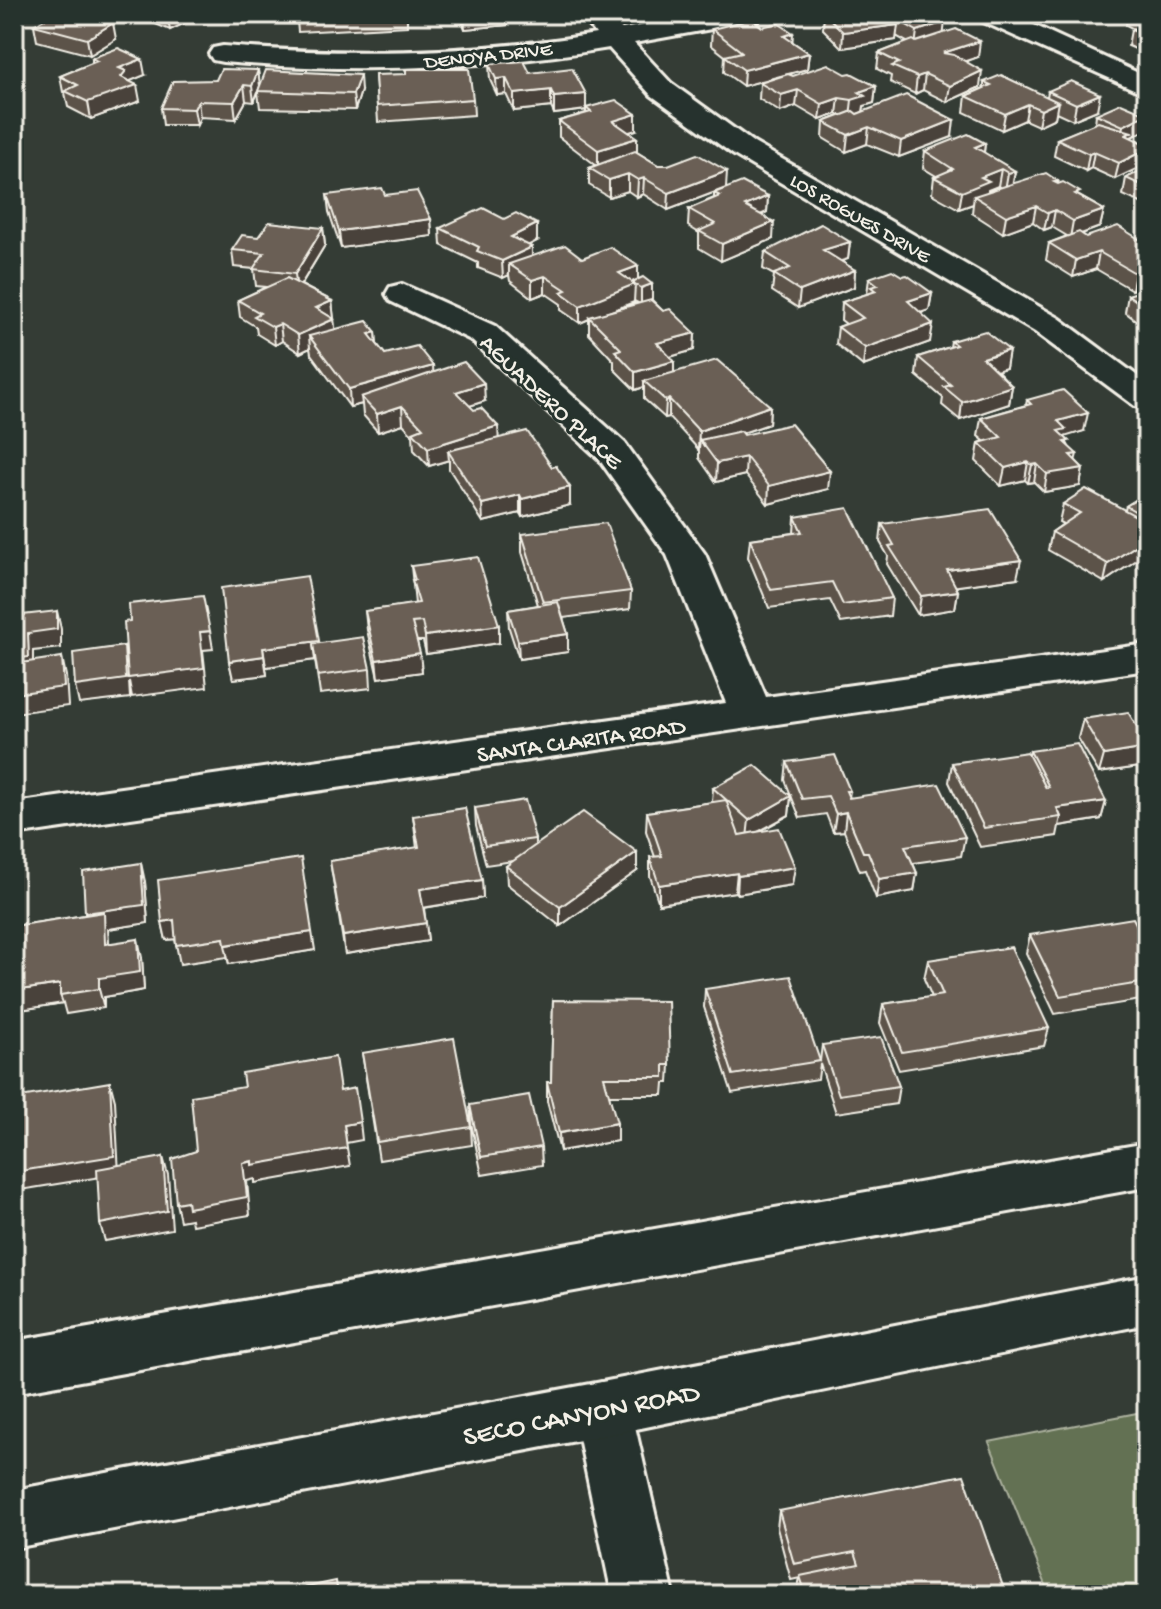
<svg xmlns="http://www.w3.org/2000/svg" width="1161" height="1609" font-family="'Gochi Hand',sans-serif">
<rect width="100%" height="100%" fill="#343c35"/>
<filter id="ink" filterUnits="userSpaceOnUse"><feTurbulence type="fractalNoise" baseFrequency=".0125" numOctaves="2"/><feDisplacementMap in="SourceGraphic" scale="16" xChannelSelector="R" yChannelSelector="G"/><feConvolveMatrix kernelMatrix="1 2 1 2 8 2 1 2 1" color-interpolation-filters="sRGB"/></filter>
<g filter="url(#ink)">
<polygon fill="#637153" stroke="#acb19e" stroke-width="2" points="1147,1411 1147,1595 1050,1595 989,1442"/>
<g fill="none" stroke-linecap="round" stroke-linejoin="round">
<g stroke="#f4f1e8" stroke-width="6">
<g id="minor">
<path d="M580 14H607L622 29 707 14H763L759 20 750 22 634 43 671 83 754 143 1059 318 1147 383V409L1135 406 1035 332 734 155 651 95 609 48C477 70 356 73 223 62L213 60 209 54 213 48 223 46C349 56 471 54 596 34Z"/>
<polygon points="975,14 1010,14 1147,77 1147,95 979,20"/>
<polygon points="402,284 495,326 625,443 705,554 766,697 1147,644 1147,670 14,835 14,803 726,703 667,555 599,459 471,340 390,301 386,294 390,287"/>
<polygon points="1147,1143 1147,1187 14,1393 14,1341"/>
<polygon points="602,1382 622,1390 631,1409 674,1595 612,1595 573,1409 582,1390"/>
</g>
</g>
<g stroke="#f4f1e8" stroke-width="6">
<polygon id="secondary" points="1147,1276 1147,1324 602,1436 14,1548 14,1490 602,1382"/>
</g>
<use href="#minor" fill="#26332d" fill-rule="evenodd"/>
<use href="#secondary" fill="#26332d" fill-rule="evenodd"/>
</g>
<g fill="#5b5248" stroke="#f4f1e8" stroke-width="2" fill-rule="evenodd">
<polygon points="143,14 193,14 194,19 170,30 148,21 147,16"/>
<polygon points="262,14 407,14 407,26 298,32 297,21 296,24 262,23"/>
<polygon points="459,14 508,14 508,25 465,29"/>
<polygon points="824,14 895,22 896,19 943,33 978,57 965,62 980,87 947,102 923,90 915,94 890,82 891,76 877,69 879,53 907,42 896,36 896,40 842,48 823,29"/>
<polygon points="1128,14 1147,14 1147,54 1128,46 1131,30 1134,29 1126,25"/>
<polygon points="108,16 100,20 116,39 90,55 37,41 34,25"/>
<polygon points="762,27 793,42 809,53 807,69 788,74 793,76 846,74 876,86 874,103 864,106 863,111 952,137 899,157 867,144 846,152 823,138 824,122 842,115 837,114 820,120 796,106 780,112 759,99 760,83 780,76 743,86 724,72 725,56 711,45 712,29"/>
<polygon points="92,58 145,75 129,81 140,101 91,119 68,107 65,93 63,92 60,76 92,63"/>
<polygon points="489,64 530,73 586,94 586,110 554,114 551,107 514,111 506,94 497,95 490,80"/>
<polygon points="258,70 260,86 361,91 355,110 260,108 258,92 254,102 246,101 236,119 200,117 197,125 163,125 161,108 216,80"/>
<polygon points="375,75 473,99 474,115 378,122"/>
<polygon points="984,82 1047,97 1048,91 1097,110 1073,120 1056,112 1055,118 1038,126 1025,120 1002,130 964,112 966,96 984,88"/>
<polygon points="586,108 636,130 629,132 637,138 637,152 658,165 726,188 668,210 643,194 637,197 628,191 609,197 589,185 589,168 597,166 559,137 559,121 586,113"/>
<polygon points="1096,114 1144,131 1131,137 1115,179 1091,168 1086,171 1054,156 1057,139 1095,124"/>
<path d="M985 143 984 153 1015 171 1013 184 1058 181V184L1104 210 1100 227 1082 234 1086 237 1147 244V284L1132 290 1096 269 1073 277 1046 260 1049 243 1067 236 1052 227 1044 230 1033 222 1003 233 972 213 973 204 959 209 932 194 934 177 936 176 923 168 925 151ZM998 186 1001 188 988 192V190Z"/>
<polygon points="1147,168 1147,206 1123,195 1126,178"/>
<polygon points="714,193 768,196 767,212 761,215 773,239 721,261 699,248 699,233 688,226 689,209 714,198"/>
<polygon points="327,195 431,219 432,236 341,248 329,212"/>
<polygon points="323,228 325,245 301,285 332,301 335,330 376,332 377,344 385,354 434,372 485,401 469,406 498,438 570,505 522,517 520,513 483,522 449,469 449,460 429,466 414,450 413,435 403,424 378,432 363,415 362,404 350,407 311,354 310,348 300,353 282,341 275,345 257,334 256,327 240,317 238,300 266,287 256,286 254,269 234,267 232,250 258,237"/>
<path d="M440 228 537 241 528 245 532 256 582 258 638 266V279L652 300 663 311 695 333 694 350 670 357 674 361V373L770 406 769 424 742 433 828 489 768 504 745 475 716 482 699 458V448L698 449 669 417 665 418 644 399V387L635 390 614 369V361L589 334V319L580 323 561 310V304L545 293 532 298 510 281 509 275 503 278 478 268V263L441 245ZM634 301 638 303 611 311 634 302Z"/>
<polygon points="850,242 848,259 841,261 855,270 854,287 798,308 772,291 774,275 763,269 765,252"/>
<polygon points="902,276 932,293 929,310 921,313 930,342 863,366 836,344 838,327 846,324 841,320 842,302 867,294 869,278"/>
<polygon points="1147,289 1147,329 1125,312 1128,295"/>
<polygon points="951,341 1009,350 1006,368 997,370 1012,386 1009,404 960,420 942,405 943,398 916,375 918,357 950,347"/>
<polygon points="1027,400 1084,431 1064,436 1075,460 1083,468 1080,486 1044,492 1034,482 1028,483 1025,480 1001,486 976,461 979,443 984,441 978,436 981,418 1026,405"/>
<polygon points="1147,493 1147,553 1104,582 1048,550 1052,532 1063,524 1059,522 1063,504 1125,510 1126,506"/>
<polygon points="795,517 892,598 890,616 841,623 830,600 769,608 748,557 750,539 794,533"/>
<polygon points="882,524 1017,578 956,586 958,591 955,609 918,615 887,564 888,556 880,542"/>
<polygon points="522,534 631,591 630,609 563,618 568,634 568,652 519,659 509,628 508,610 538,605 522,552"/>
<polygon points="411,566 499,625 499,643 426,654 423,641 417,641 422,672 378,678 367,630 365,611 415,604"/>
<polygon points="320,643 370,669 371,688 320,694 315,660 266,667 267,675 233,679 229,661"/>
<polygon points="1083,719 1147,742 1147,741 1147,765 1146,762 1145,766 1099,773 1078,738"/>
<polygon points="1030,751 1106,801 1101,819 1059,826 1057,836 980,847 949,782 952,763 1029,755"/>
<polygon points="787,762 850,791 849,797 965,837 961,856 913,863 917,873 914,891 876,898 865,870 860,871 844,831 833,832 826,814 800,818 785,780"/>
<polygon points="713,788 791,796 789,815 758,832 792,885 737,894 735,892 659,904 650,876 650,857 655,857 646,831 647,812 712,802"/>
<polygon points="475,808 535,839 535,845 637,871 560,926 507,884 506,866 513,861 486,865 476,826"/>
<polygon points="413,816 482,880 483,898 424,908 428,941 345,954 330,861 417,848"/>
<polygon points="145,882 148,923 108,929 109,943 142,958 144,990 104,997 104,1008 66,1014 63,1003 14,1011 14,926 85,915"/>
<polygon points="162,922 315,950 229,964 227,957 180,964 175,939 166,940"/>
<polygon points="1030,935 1147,945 1147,999 1055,1014 1026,953"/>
<polygon points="928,960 1049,1028 1044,1046 899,1070 880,1023 883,1004 932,997 924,979"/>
<polygon points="705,989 820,1061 822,1045 899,1086 896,1104 836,1113 820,1064 818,1079 732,1093 704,1007"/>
<polygon points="553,1000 670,1065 669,1083 664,1083 663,1095 609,1095 617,1141 560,1151 547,1101 547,1082 551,1082"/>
<polygon points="362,1053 471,1127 472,1145 379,1160"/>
<polygon points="470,1105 541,1147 542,1165 482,1175 471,1123"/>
<polygon points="779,1511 1006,1595 798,1595 797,1591 800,1578 791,1580 777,1528"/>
</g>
<g fill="#4a423b" stroke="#f4f1e8" stroke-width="2">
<polygon points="79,14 108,14 108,16 82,30"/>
<polygon points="167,14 193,14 194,19 170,30"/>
<polygon points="464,14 508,14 508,25 465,29"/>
<polygon points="945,22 943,38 915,47 917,31"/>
<polygon points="113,23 116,39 90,55 87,39"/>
<polygon points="898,25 896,40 842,48 843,32"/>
<polygon points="793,33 792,49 784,36"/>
<polygon points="980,41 978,57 941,69 943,53"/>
<polygon points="809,53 807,69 743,86 744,70"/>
<polygon points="142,59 145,75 128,82 137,85 140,101 91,119 88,102 119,68"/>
<polygon points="258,70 260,86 254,102 252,86"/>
<polygon points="982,71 980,87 947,102 950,86"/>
<polygon points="925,74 923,90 915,94 917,77"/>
<polygon points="360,75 361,91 355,110 353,94"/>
<polygon points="506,78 506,94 497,95 496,79"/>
<polygon points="244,85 246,101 236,119 234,102"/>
<polygon points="876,86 874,103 864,106 863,112 850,117 852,100 859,92"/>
<polygon points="551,90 551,107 514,111 514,94"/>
<polygon points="798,90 796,106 780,112 781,95"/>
<polygon points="586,94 586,110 554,114 554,97"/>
<polygon points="1100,94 1097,110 1073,120 1076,104"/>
<polygon points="839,98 837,114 820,120 822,104"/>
<polygon points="198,101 200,117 197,125 194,109"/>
<polygon points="1058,102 1055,118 1038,126 1041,110"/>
<polygon points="1028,104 1025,120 1002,130 1005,114"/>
<polygon points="636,114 636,130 613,137 613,121"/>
<polygon points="1147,114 1144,131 1131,137 1128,149 1119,142 1123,126"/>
<polygon points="954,120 952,137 899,157 901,141"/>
<polygon points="869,127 867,144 846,152 848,135"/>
<polygon points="637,138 637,155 598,166 598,150"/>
<polygon points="985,143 983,160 975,147"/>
<polygon points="1147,149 1147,164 1115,179 1119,163"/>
<polygon points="1094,152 1091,168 1086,171 1089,154"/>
<polygon points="1001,169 998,186 988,190 987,198 974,196 973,204 959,209 962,192 981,177"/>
<polygon points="727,171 726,188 668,210 669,193"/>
<polygon points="1015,171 1012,187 1005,190 1008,173"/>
<polygon points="628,174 628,191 609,197 609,180"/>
<polygon points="644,178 643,194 637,197 638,180"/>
<polygon points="768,196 767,212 744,222 745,206"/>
<polygon points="1036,206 1033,222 1003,233 1006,216"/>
<polygon points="1055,210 1052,227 1044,230 1048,213"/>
<polygon points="1104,210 1100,227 1070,238 1073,221"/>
<polygon points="431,219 432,236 341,248 339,231"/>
<polygon points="774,222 773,239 721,261 722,244"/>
<polygon points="537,224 537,241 512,254 511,237"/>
<polygon points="323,228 325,245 297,291 295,274"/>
<polygon points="850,242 848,259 821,267 823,250"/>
<polygon points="532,247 532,264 509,264 509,275 503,278 502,261"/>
<polygon points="1099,252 1096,269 1073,277 1076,260"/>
<polygon points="638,266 638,283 635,284 634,302 591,319 589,317 589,319 580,323 580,306 619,273"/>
<polygon points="1147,269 1147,284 1132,290 1135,273"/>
<polygon points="855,270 854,287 798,308 800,291"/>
<polygon points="545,276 545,293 532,298 532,280"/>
<polygon points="652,284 652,301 641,305 641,288"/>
<polygon points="932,293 929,310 905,318 908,301"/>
<polygon points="332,301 334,319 316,308"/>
<polygon points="334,319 336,336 309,336 310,348 300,353 298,335"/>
<polygon points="280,324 282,341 275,345 273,327"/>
<polygon points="933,324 930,342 863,366 865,348"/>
<polygon points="376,332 377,349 369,334"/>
<polygon points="695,333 694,350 656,361 657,343"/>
<polygon points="1009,350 1006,368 980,376 983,358"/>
<polygon points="674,361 674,379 644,381 644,387 635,390 635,372"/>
<polygon points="433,366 434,384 361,397 362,404 350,407 349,389"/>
<polygon points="484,383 485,401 457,410 456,392"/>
<polygon points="1012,386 1009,404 960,420 962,402"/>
<polygon points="669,399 669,417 665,418 666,401"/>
<polygon points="402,406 403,424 378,432 377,414"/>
<polygon points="770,406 769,424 704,446 700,440 699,448 698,449 699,431"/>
<polygon points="1088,413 1084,431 1064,437 1054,449 1058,421"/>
<polygon points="498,426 499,444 448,451 449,460 429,466 428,448"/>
<polygon points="1077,454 1073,469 1083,468 1080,486 1044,492 1047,474 1070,455"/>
<polygon points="746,457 745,475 716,482 717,463"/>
<polygon points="1028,462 1025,480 1001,486 1005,468"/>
<polygon points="1037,464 1034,482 1028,483 1032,465"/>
<polygon points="830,471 828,489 768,504 769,486"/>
<polygon points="570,487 570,505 522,517 522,499"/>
<polygon points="520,495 520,513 483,522 482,504"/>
<polygon points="1147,538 1147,553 1104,582 1108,564"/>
<polygon points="1021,560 1017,578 944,588 947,570"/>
<polygon points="958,591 955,609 918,615 921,596"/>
<polygon points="57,611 61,629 61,648 33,651 33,676 14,678 14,659 28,633"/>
<polygon points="499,625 499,643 426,654 425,636"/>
<polygon points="210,631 213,649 203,650 207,687 132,697 129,681 130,698 79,704 75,686 124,646 128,665 200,632"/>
<polygon points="568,634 568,652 519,659 518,641"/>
<polygon points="319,641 322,659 313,644 315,660 266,667 263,648"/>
<polygon points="420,653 422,672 378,678 376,660"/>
<polygon points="264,656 267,675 233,679 229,661"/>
<polygon points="62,657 66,676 68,706 15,713 14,708 14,694"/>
<polygon points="1147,748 1147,758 1145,766 1099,773 1104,755"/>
<polygon points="791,796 789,815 747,838 749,820"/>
<polygon points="1106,801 1101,819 1059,826 1061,817 1057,808"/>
<polygon points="846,812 844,831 833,832 836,814"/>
<polygon points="637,852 637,871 560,926 560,907"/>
<polygon points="141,863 145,882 148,923 108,929 110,962 90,932 85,913"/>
<polygon points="795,867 792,885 737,894 738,876"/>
<polygon points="737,873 735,892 659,904 659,885"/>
<polygon points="917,873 914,891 876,898 879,879"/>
<polygon points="482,880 483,898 422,908 420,889"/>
<polygon points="174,920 178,939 166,940 162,922"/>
<polygon points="426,923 428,941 345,954 343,936"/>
<polygon points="312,932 315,950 229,964 225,945"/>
<polygon points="138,939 142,958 144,990 104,997 104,1008 99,989 99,978"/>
<polygon points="60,984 60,995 63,1003 14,1011 14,991"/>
<polygon points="110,1082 115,1101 119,1174 14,1191 14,1172"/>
<polygon points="360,1122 362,1140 346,1143 344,1125"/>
<polygon points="617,1123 617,1141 560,1151 559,1133"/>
<polygon points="347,1148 350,1166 255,1183 255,1179 247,1181 250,1215 192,1225 191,1219 180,1221 176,1203 243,1163"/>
<polygon points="163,1157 168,1175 172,1229 105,1241 100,1224"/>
</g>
<g fill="#6a5f54" stroke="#f4f1e8" stroke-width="2">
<polygon points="53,14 79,14 113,23 87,39 34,25"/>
<polygon points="298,14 339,14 297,16"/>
<polygon points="825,14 887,14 898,25 843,32"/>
<polygon points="912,14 929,14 945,22 917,31 896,19"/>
<polygon points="752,19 762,27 778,23 793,33 784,36 809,53 744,70 725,56 742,52 712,29"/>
<polygon points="1147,23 1147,36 1131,30"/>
<polygon points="956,29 980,41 943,53 954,55 982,71 950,86 925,74 917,77 892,66 899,63 879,53 913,40 916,42"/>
<polygon points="118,48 142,59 119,68 126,71 121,77 137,85 88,102 65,91 78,85 60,76 97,61 92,58"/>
<polygon points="524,61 530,73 572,68 586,94 554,97 551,90 514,94 506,78 496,79 489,64"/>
<polygon points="828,64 846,74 851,73 876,86 859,92 865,96 852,100 839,98 822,104 798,90 781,95 760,83 788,74 793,76"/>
<polygon points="221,69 258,70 252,86 244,85 234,102 198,101 194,109 161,108 173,81 216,80"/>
<polygon points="406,69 469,69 473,99 377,106 375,75 406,74"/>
<polygon points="266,70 360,75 353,94 258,91"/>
<polygon points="1001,75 1058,102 1041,110 1028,104 1005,114 966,96 991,85 984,82"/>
<polygon points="1071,81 1100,94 1076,104 1048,91"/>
<polygon points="906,95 954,120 901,141 869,127 848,135 824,122 853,111 857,114"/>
<polygon points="616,100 636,114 613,121 637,138 598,150 559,121 591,112 586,108"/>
<polygon points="1121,103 1147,114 1123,126 1096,114"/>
<polygon points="1098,122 1132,132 1126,135 1147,145 1147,149 1119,163 1094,152 1089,154 1057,139"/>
<polygon points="968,134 985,143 975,147 1015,171 1008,173 1001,169 981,177 989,181 962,192 934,177 953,169 925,151"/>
<polygon points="635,151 658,165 668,165 697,154 727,171 669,193 644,178 638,180 628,174 609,180 589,168"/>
<polygon points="1147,168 1147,188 1126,178"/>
<polygon points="1046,173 1058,181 1054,182 1058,184 1063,182 1080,192 1075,194 1104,210 1073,221 1055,210 1048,213 1036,206 1006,216 974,196"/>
<polygon points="742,182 768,196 745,206 774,222 722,244 699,231 715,224 689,209 720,196 714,193"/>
<polygon points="382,188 385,195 417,191 431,219 339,231 327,195"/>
<polygon points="483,208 504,219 516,213 537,224 511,237 532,247 502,261 477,251 479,247 440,228"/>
<polygon points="269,222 323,228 295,274 253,269 264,253 232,250 242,235 258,237"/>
<polygon points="821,224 850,242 823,250 855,270 800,291 774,274 790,268 765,252"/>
<polygon points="1118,226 1147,244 1147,269 1135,273 1099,252 1076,260 1049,243 1079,232 1086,237"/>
<polygon points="565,245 582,258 610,247 638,266 619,273 635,284 580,306 561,292 566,290 545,276 532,280 509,264"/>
<polygon points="892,270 902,276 907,275 932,293 908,301 933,324 865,348 838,327 863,318 842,302 876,291 871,287 878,285 869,278"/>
<polygon points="643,277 652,284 641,288 632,282"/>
<polygon points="287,278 332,301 316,308 334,319 298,335 280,324 273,327 254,316 260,313 238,300"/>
<polygon points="1147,289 1147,308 1128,295"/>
<polygon points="651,300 663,311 670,309 695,333 657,343 674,361 635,372 615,351 621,349 589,317"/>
<polygon points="367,321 376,332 369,334 385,354 417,346 433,366 349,389 309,336"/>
<polygon points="985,331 1009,350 983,358 1012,386 962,402 944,387 951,385 918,357 956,345 951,341"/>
<polygon points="717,360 770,406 699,431 669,399 666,401 644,381"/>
<polygon points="464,362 484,383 456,392 474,410 481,408 498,426 428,448 413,432 423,428 402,406 377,414 361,397"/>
<polygon points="1063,390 1088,413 1058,421 1066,429 1058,431 1069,441 1064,442 1077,454 1070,455 1083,468 1047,474 1037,464 1032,465 1028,462 1005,468 979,443 1001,437 981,418 1031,404 1027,400"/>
<polygon points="791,424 830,471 769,486 746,457 717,463 700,440 741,431 744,435"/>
<polygon points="527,431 552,467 556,466 570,487 522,499 520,495 482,504 448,451"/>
<polygon points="1086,489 1147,522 1147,538 1108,564 1052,532 1080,513 1063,504"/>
<polygon points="1147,493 1147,518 1126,506"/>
<polygon points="848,508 892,598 843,605 832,582 771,590 750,539 802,532 795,517"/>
<polygon points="990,509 1021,560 947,570 958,591 921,596 889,546 894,545 882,524"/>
<polygon points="606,523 631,591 543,602 522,534"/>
<polygon points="478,557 499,625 425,636 422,622 412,623 420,653 376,660 365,611 419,603 412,580 415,580 411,566"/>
<polygon points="307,576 319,641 263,648 264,656 229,661 221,588"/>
<polygon points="203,596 210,631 200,632 204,668 128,678 124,622 130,621 129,604"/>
<polygon points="558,602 568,634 518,641 508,610"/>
<polygon points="57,611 57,629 28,633 29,657 14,659 14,616"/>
<polygon points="363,637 370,669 318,676 313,644"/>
<polygon points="124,646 126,679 75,686 73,653"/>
<polygon points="62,657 64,687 14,694 14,664"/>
<polygon points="1128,712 1147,743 1147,748 1104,755 1083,719"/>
<polygon points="1077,744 1106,801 1057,808 1061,817 984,828 952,763 1027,752 1046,788 1049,787 1030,751"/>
<polygon points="835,755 850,791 846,791 849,798 939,784 965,837 905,846 917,873 879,879 868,852 863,852 846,812 836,814 828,796 802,799 787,762"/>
<polygon points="755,765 791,796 749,820 713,788"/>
<polygon points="525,800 535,839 485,846 475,808"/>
<polygon points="726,800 739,835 779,828 795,867 738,876 737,873 659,885 650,857 662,856 647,812"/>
<polygon points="465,808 482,880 420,889 426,923 343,936 330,861 419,847 413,816"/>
<polygon points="583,812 637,852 560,907 506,866"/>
<polygon points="301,858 312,932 225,945 224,938 176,945 174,920 162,922 158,880"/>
<polygon points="141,863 144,905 85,913 83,872"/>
<polygon points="104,912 105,944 138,939 140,972 99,978 99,989 60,995 60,984 14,991 14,926"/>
<polygon points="1133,918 1147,945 1147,982 1060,996 1030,935"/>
<polygon points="1011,947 1049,1028 902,1052 883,1004 943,995 928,960"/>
<polygon points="791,976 820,1061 733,1075 705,989"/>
<polygon points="553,1000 668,1001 670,1065 664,1065 664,1077 604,1077 617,1123 559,1133 547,1082 551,1082"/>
<polygon points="881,1037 899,1086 839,1095 822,1045"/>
<polygon points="454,1038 471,1127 377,1142 362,1053"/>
<polygon points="335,1057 340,1091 355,1088 360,1122 344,1125 347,1148 252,1165 252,1161 243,1163 247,1197 188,1208 187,1201 176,1203 172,1159 196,1151 191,1096 244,1087 242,1073"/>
<polygon points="110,1082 114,1156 14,1172 14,1098"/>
<polygon points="529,1095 541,1147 481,1157 470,1105"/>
<polygon points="163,1157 167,1211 100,1224 97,1169"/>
<polygon points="964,1475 1006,1595 806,1595 800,1576 859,1564 855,1552 794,1564 779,1511"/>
<polygon points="336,1581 338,1595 279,1595 279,1593"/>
</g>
</g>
<g text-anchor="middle" stroke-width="6" stroke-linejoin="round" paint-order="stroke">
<g font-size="20" fill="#f4f1e8" stroke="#26332d">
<text transform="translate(488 54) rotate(-6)" y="7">DENOYA DRIVE</text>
<text transform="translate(861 217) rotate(30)" y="7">LOS ROGUES DRIVE</text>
</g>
<g font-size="24" fill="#f4f1e8" stroke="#26332d">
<text transform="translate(552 401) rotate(43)" y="8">AGUADERO PLACE</text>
<text transform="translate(581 739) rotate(-8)" y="8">SANTA CLARITA ROAD</text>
</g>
<g font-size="28" fill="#f4f1e8" stroke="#26332d">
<text transform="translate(581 1412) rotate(-11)" y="10">SECO CANYON ROAD</text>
</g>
</g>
<rect width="1161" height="1609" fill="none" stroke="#26332d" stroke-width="48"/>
<rect x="24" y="24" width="1113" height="1561" fill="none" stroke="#f4f1e8" stroke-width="3" filter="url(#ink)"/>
</svg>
